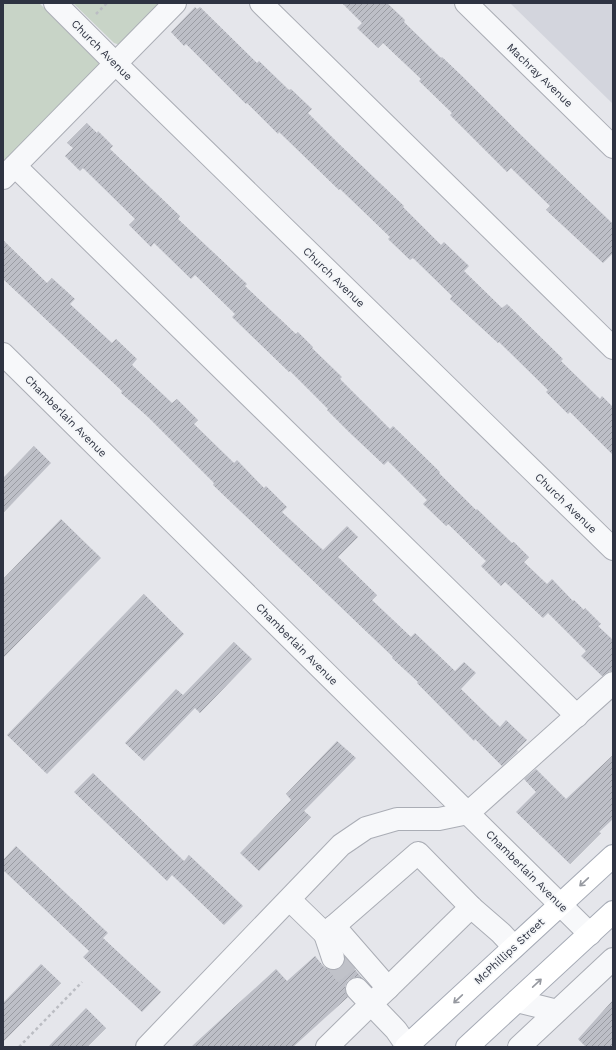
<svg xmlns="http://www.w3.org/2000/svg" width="616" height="1050" font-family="'Work Sans',sans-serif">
<defs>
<pattern id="building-hatch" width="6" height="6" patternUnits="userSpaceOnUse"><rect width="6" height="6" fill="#bdbfc7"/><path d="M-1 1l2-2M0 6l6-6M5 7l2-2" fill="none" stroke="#9a9ca3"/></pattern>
</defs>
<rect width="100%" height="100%" fill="#e5e6eb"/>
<polygon fill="#d3d5dd" points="510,3 613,3 613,104"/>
<g fill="#c8d4c7">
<polygon points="3,3 39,3 95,57 98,61 100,72 3,172"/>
<polygon points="73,3 169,3 120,45 114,43"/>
</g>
<g fill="url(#building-hatch)">
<polygon points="342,3 387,3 405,20 404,22 441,58 442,57 462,76 522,136 613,224 613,253 603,263 546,210 550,206 511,168 507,172 450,115 452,113 419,81 421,79 383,43 378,48 357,28 362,23"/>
<polygon points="195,7 197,9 200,7 257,63 259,61 289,90 291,89 312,109 308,113 339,144 404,206 403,207 441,245 444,242 469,266 464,271 502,308 507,304 563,359 561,361 600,399 602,396 613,407 613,455 570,412 568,414 546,392 548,390 499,342 498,343 450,299 452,296 413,258 410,260 388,239 390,237 340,189 339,190 279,132 278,134 247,103 246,104 186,44 184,46 171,32"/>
<polygon points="87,123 97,133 98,131 113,146 110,149 180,216 178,219 247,284 245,286 296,334 298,332 313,347 312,348 342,377 340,379 390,429 393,426 440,472 439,473 476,510 477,509 512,543 514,542 529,557 524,562 547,584 552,579 573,601 574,600 584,610 585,608 601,624 598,626 613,640 613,671 610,671 602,676 581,656 586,651 548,613 543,618 505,582 501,586 481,566 486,561 448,524 446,526 423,504 427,500 388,461 384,465 350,433 327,410 328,409 290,371 289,372 232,317 235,314 195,275 191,279 154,243 151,247 129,225 135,219 83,168 80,171 65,156 73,148 67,143"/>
<polygon points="3,240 47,283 52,278 75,299 70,304 112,343 116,339 137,359 132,365 172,403 177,399 198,420 194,424 234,463 237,460 264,488 266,486 287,507 282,512 323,550 347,526 358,537 338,557 377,595 372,600 411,637 415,633 455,671 464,662 476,673 461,689 500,727 506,720 527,740 517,750 518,751 502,766 475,739 474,741 417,683 418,682 392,658 393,657 213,485 214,483 148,417 121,393 122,391 3,279"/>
<polygon points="34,446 51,463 3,513 3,478"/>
<polygon points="61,519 101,558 3,658 3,579"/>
<polygon points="144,594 184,634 47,774 7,735"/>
<polygon points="234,642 252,659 200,713 195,708 144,761 125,743 176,689 183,695"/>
<polygon points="337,741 356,758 304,811 311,817 259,871 240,853 291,800 286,794"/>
<polygon points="613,755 613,819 599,832 601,833 570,864 516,812 536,792 524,779 536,769 566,799"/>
<polygon points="93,773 184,861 189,855 243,906 224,925 172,875 167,881 74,792"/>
<polygon points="16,846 108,933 103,938 161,992 142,1012 83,957 89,951 3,870 3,860"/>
<polygon points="315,956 324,967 331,970 337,970 342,967 345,958 363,979 355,977 348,980 345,986 345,991 348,997 293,1047 191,1047 276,969 287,981"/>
<polygon points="41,964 61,983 3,1042 3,1003"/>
<polygon points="613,1000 613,1047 586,1047 578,1039"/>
<polygon points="86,1008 106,1028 87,1047 48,1047"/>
</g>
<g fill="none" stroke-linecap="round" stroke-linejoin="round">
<polyline stroke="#c0c2c9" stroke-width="22" stroke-dasharray="22 11" stroke-linecap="butt" points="333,958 357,989"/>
<g stroke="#aaadb5" stroke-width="24">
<g id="minor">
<polyline points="55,3 115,63 613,549"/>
<polyline points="261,3 613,348"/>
<polyline points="466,3 613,147"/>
<polyline points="15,166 577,716"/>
<polyline points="3,178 175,3"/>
<polyline points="3,354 590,934"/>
<polyline points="290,900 325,934 418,853 471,907 501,933 514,947"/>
<polyline points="334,926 388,988 371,1004 396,1030 407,1046"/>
<polyline points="325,934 333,958"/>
<polyline points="388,988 471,907"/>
<polyline points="517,1001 557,1011"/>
<polyline points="147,1047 341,845 366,828 397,819 439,819 468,813 613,683"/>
<polyline points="327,1047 371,1004 357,989"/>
<polyline points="519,1047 613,959"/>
</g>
</g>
<g stroke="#a5aab5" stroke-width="24">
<g id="major">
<polyline points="406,1047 613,856"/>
<polyline points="467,1047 613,912"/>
</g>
</g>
<g stroke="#bbbdc3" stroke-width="2.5" stroke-dasharray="3 3" stroke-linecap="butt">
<polyline points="96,14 107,3"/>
<polyline points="19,1047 82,982"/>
</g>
<use href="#minor" stroke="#f7f8fa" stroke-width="22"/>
<use href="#major" stroke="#fff" stroke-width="22"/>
</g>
<defs><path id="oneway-shaft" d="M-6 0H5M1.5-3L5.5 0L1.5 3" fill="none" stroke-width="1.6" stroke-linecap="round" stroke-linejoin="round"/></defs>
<g stroke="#9699a0">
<use href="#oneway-shaft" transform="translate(584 882) rotate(137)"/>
<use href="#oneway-shaft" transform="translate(537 983) rotate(-43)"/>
<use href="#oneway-shaft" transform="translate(458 999) rotate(137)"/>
</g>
<g text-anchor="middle" stroke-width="3.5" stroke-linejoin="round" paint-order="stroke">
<g font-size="11" fill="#2e3342" stroke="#f4f6f8">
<text transform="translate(102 50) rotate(45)" y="4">Church Avenue</text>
<text transform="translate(540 75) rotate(44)" y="4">Machray Avenue</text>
<text transform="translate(334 277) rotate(44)" y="4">Church Avenue</text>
<text transform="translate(66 416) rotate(45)" y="4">Chamberlain Avenue</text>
<text transform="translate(566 503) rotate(44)" y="4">Church Avenue</text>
<text transform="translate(297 644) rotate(45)" y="4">Chamberlain Avenue</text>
<text transform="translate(527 871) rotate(45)" y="4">Chamberlain Avenue</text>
<text transform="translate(509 951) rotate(-43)" y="4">McPhillips Street</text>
</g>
</g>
<rect width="616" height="1050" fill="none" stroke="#2e3342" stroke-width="8"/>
</svg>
